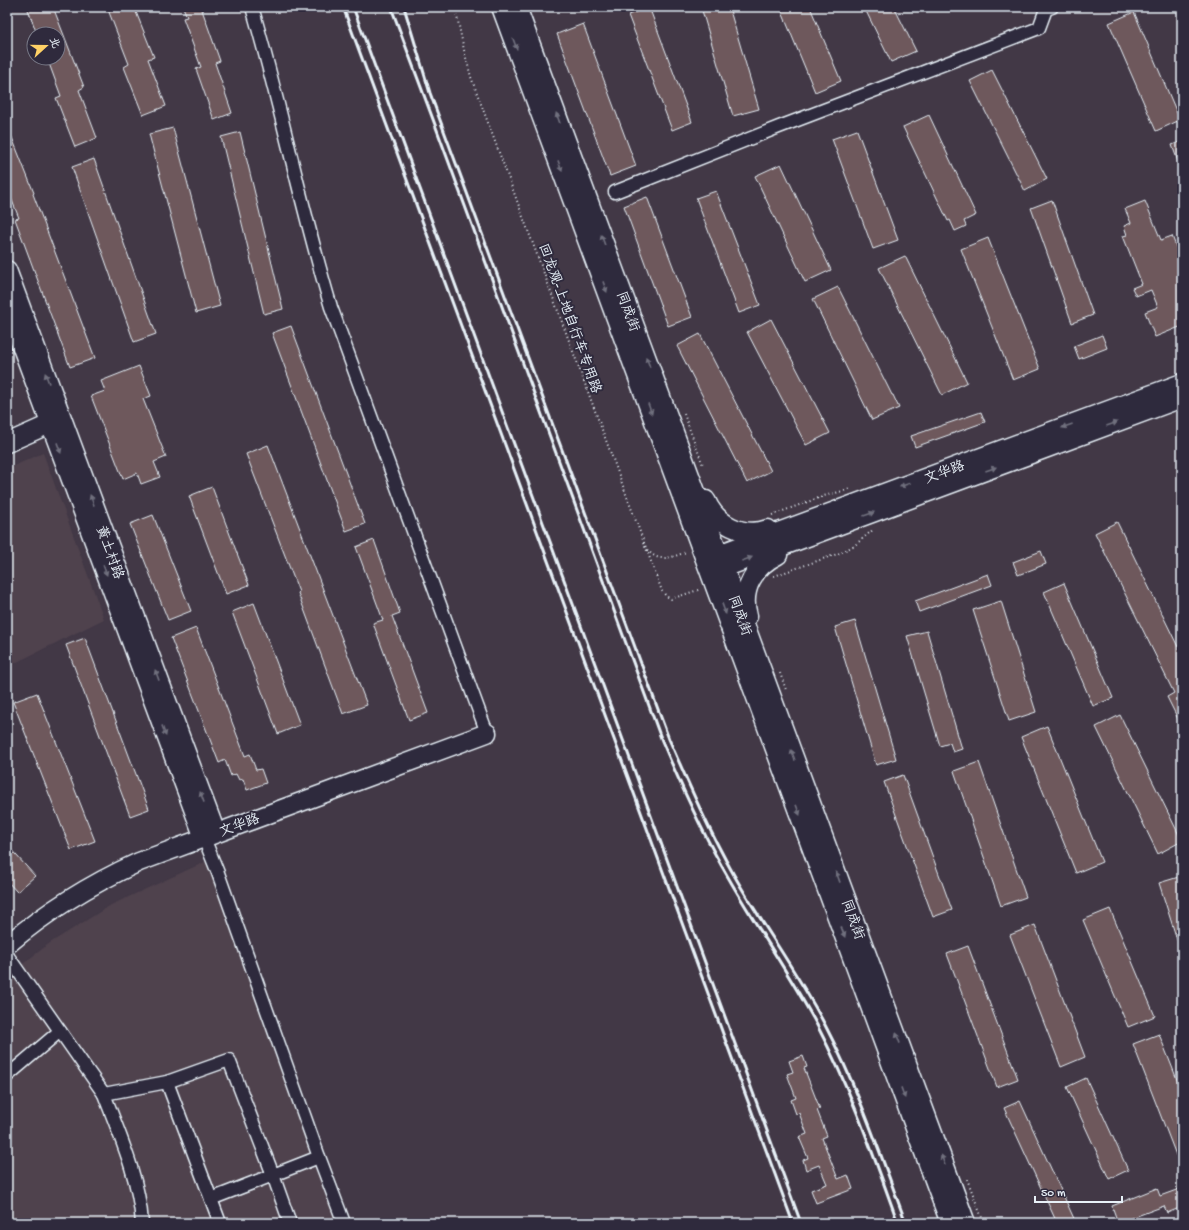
<svg xmlns="http://www.w3.org/2000/svg" width="1189" height="1230" font-family="'Gochi Hand','LXGW WenKai TC',sans-serif">
<rect width="100%" height="100%" fill="#423846"/>
<filter id="ink" filterUnits="userSpaceOnUse"><feTurbulence type="fractalNoise" baseFrequency=".025" numOctaves="2"/><feDisplacementMap in="SourceGraphic" scale="8" xChannelSelector="R" yChannelSelector="G"/><feConvolveMatrix kernelMatrix="1 2 1 2 8 2 1 2 1" color-interpolation-filters="sRGB"/></filter>
<g filter="url(#ink)">
<g fill="#4f424d">
<polygon points="43,453 104,619 7,667 7,469"/>
<polygon points="218,856 349,1223 7,1223 7,976 50,943 111,905"/>
</g>
<g fill="#6e595c" stroke="#e8f1f8">
<polygon points="27,7 53,7 84,87 79,90 97,138 75,147 56,98 61,96 47,58 58,58 58,34 37,34"/>
<polygon points="107,7 134,7 154,57 148,59 166,106 143,115 124,67 129,64"/>
<polygon points="183,7 201,7 220,61 215,63 232,113 214,120 196,69 201,67 183,18 187,17"/>
<polygon points="649,7 692,122 672,130 628,15"/>
<polygon points="701,7 729,7 759,109 733,116"/>
<polygon points="780,7 810,7 841,81 815,92"/>
<polygon points="864,7 894,7 916,51 891,62"/>
<polygon points="1134,12 1180,120 1156,131 1109,23"/>
<polygon points="583,24 636,166 610,176 557,34"/>
<polygon points="992,70 1047,179 1025,191 970,81"/>
<polygon points="929,115 976,215 964,221 966,226 955,231 950,220 948,221 903,127"/>
<polygon points="7,125 34,193 33,194 95,358 70,367 15,219 19,218 7,188"/>
<polygon points="173,128 220,306 196,313 149,134"/>
<polygon points="857,130 898,240 873,249 832,139"/>
<polygon points="240,132 283,309 264,314 221,137"/>
<polygon points="1182,141 1182,170 1181,170 1172,145"/>
<polygon points="94,159 156,334 134,342 72,167"/>
<polygon points="781,164 831,270 805,282 755,176"/>
<polygon points="716,191 760,305 739,313 696,198"/>
<polygon points="647,197 692,317 668,326 624,206"/>
<polygon points="1052,200 1093,315 1072,323 1031,208"/>
<polygon points="1145,201 1161,240 1172,236 1182,262 1182,326 1155,337 1145,312 1158,307 1151,290 1136,296 1132,288 1142,284 1123,236 1127,235 1124,226 1131,223 1125,209"/>
<polygon points="988,238 1040,369 1013,380 961,249"/>
<polygon points="905,256 967,382 942,395 879,268"/>
<polygon points="838,287 892,395 893,395 899,408 872,420 813,299"/>
<polygon points="771,319 830,433 806,445 747,332"/>
<polygon points="291,326 365,524 346,531 272,333"/>
<polygon points="700,334 771,471 747,483 677,346"/>
<polygon points="1102,335 1107,348 1079,359 1074,346"/>
<polygon points="139,366 151,396 143,399 166,457 154,462 160,477 141,484 137,473 123,479 91,396 105,391 101,381"/>
<polygon points="981,412 985,422 915,447 911,436"/>
<polygon points="268,445 367,705 343,714 298,593 299,592 246,454"/>
<polygon points="212,487 249,585 226,594 189,496"/>
<polygon points="153,515 191,611 168,620 130,524"/>
<polygon points="1117,522 1182,655 1182,727 1167,697 1174,693 1095,533"/>
<polygon points="374,540 400,613 392,616 428,713 409,720 373,623 383,620 356,547"/>
<polygon points="1041,551 1046,564 1018,575 1013,562"/>
<polygon points="988,574 992,585 919,612 915,601"/>
<polygon points="1064,583 1113,698 1093,706 1044,592"/>
<polygon points="1001,601 1036,712 1009,721 973,610"/>
<polygon points="254,603 300,725 278,734 232,612"/>
<polygon points="855,621 896,759 876,765 835,627"/>
<polygon points="196,628 245,756 250,754 256,770 261,769 266,783 247,790 243,779 239,780 236,774 231,776 225,760 219,763 171,638"/>
<polygon points="927,631 962,749 953,752 950,743 940,746 907,636"/>
<polygon points="85,638 149,809 130,816 66,645"/>
<polygon points="37,693 95,841 71,850 13,702"/>
<polygon points="1120,715 1182,841 1158,854 1096,727"/>
<polygon points="1047,726 1102,862 1076,873 1021,737"/>
<polygon points="979,762 1026,897 1001,906 954,771"/>
<polygon points="903,775 952,910 933,917 884,782"/>
<polygon points="7,845 35,876 17,892 7,881"/>
<polygon points="1182,876 1182,948 1180,949 1159,883"/>
<polygon points="1110,909 1155,1016 1128,1027 1083,920"/>
<polygon points="1035,925 1085,1057 1061,1067 1010,935"/>
<polygon points="968,946 1018,1079 997,1087 947,954"/>
<polygon points="1159,1034 1182,1092 1181,1168 1133,1044"/>
<polygon points="803,1056 807,1067 804,1068 820,1109 817,1110 827,1136 822,1138 838,1179 848,1175 853,1189 816,1203 811,1190 827,1184 819,1165 806,1170 803,1160 808,1158 799,1137 807,1134 799,1113 796,1114 791,1100 796,1098 787,1074 793,1072 789,1061"/>
<polygon points="1086,1078 1128,1170 1109,1179 1067,1087"/>
<polygon points="1020,1101 1076,1223 1057,1223 1004,1108"/>
<polygon points="1157,1188 1160,1196 1182,1188 1182,1207 1167,1213 1164,1206 1118,1223 1112,1206"/>
</g>
<g fill="none" stroke-linecap="round" stroke-linejoin="round">
<g stroke="#e8f1f8" stroke-width="15">
<g id="street">
<path d="M252 7C281 106 301 208 331 307L487 733"/>
<polyline points="615,192 779,127 1039,28 1046,9 1052,7"/>
<polyline points="7,955 104,1094 167,1082 229,1060 273,1175 319,1157 218,873 204,838"/>
<polyline points="7,1076 60,1031"/>
<polyline points="167,1082 220,1223"/>
<path d="M104 1094C120 1136 139 1178 142 1223"/>
<polyline points="319,1157 344,1223"/>
<polyline points="211,1199 273,1175 290,1223"/>
</g>
</g>
<g stroke="#e8f1f8" stroke-width="21">
<g id="secondary">
<polyline points="501,7 950,1223"/>
<polyline points="517,7 966,1223"/>
<polyline points="7,270 216,833"/>
<polyline points="7,307 204,838"/>
<polyline points="7,443 61,419"/>
<path d="M706 500C716 524 743 538 768 529"/>
<polyline points="708,558 1182,383"/>
<polyline points="713,572 1182,398"/>
<path d="M748 616C740 589 755 566 778 555"/>
<path d="M7 945C47 911 91 884 139 862L487 733"/>
</g>
</g>
<g stroke="#e8f1f8" stroke-width="2" stroke-dasharray="1 3" stroke-linecap="butt">
<polyline points="455,7 464,50 471,77 662,591 666,596 671,599 701,589"/>
<polyline points="684,414 703,465"/>
<polyline points="772,515 824,496 851,489"/>
<path d="M643 543C654 564 668 559 686 552"/>
<polyline points="774,576 840,553 855,545 874,529"/>
<polyline points="780,673 786,690"/>
<polyline points="967,1179 984,1223"/>
</g>
<use href="#street" stroke="#2f2a3d" stroke-width="12"/>
<use href="#secondary" stroke="#2f2a3d" stroke-width="18"/>
<g stroke="#e8f1f8" stroke-width="3">
<polyline points="343,7 793,1223"/>
<polyline points="353,7 801,1223"/>
<path d="M391 7 437 130 662 741C682 788 702 833 728 877 757 928 791 976 818 1027 851 1090 874 1157 898 1223"/>
<path d="M404 7 430 93 669 739C689 785 709 831 734 875 763 926 798 973 825 1025 858 1088 881 1156 906 1223"/>
</g>
</g>
<defs><path id="oneway-solid" d="M-6-.8H1V-3.2L6.5 0L1 3.2V.8H-6Z"/></defs>
<g fill="#70707e">
<use href="#oneway-solid" transform="translate(515 44) rotate(70)"/>
<use href="#oneway-solid" transform="translate(558 118) rotate(-110)"/>
<use href="#oneway-solid" transform="translate(560 166) rotate(70)"/>
<use href="#oneway-solid" transform="translate(603 240) rotate(-110)"/>
<use href="#oneway-solid" transform="translate(605 287) rotate(70)"/>
<use href="#oneway-solid" transform="translate(648 362) rotate(-110)"/>
<use href="#oneway-solid" transform="translate(47 378) rotate(-110)"/>
<use href="#oneway-solid" transform="translate(650 409) rotate(70)"/>
<use href="#oneway-solid" transform="translate(1112 424) rotate(-20)"/>
<use href="#oneway-solid" transform="translate(1067 426) rotate(160)"/>
<use href="#oneway-solid" transform="translate(59 448) rotate(70)"/>
<use href="#oneway-solid" transform="translate(991 469) rotate(-20)"/>
<use href="#oneway-solid" transform="translate(905 485) rotate(160)"/>
<use href="#oneway-solid" transform="translate(92 500) rotate(-110)"/>
<use href="#oneway-solid" transform="translate(869 514) rotate(-20)"/>
<use href="#oneway-solid" transform="translate(747 559) rotate(-20)"/>
<use href="#oneway-solid" transform="translate(105 570) rotate(70)"/>
<use href="#oneway-solid" transform="translate(724 609) rotate(70)"/>
<use href="#oneway-solid" transform="translate(157 675) rotate(-110)"/>
<use href="#oneway-solid" transform="translate(164 731) rotate(70)"/>
<use href="#oneway-solid" transform="translate(793 755) rotate(-110)"/>
<use href="#oneway-solid" transform="translate(202 797) rotate(-110)"/>
<use href="#oneway-solid" transform="translate(798 810) rotate(70)"/>
<use href="#oneway-solid" transform="translate(838 877) rotate(-110)"/>
<use href="#oneway-solid" transform="translate(843 932) rotate(70)"/>
<use href="#oneway-solid" transform="translate(898 1038) rotate(-110)"/>
<use href="#oneway-solid" transform="translate(903 1093) rotate(70)"/>
<use href="#oneway-solid" transform="translate(943 1160) rotate(-110)"/>
</g>
</g>
<g text-anchor="middle" stroke-width="4" stroke-linejoin="round" paint-order="stroke">
<g font-size="14" fill="#e8f1f8" stroke="#2f2a3d">
<text transform="translate(629 311) rotate(70)" y="5">同成街</text>
<text transform="translate(571 318) rotate(70)" y="5">回龙观-上地自行车专用路</text>
<text transform="translate(944 471) rotate(-20)" y="5">文华路</text>
<text transform="translate(111 552) rotate(70)" y="5">黄土村路</text>
<text transform="translate(741 615) rotate(70)" y="5">同成街</text>
<text transform="translate(239 824) rotate(-20)" y="5">文华路</text>
<text transform="translate(854 919) rotate(70)" y="5">同成街</text>
</g>
</g>
<rect width="1189" height="1230" fill="none" stroke="#2f2a3d" stroke-width="24"/>
<rect x="12" y="12" width="1165" height="1206" fill="none" stroke="#e8f1f8" stroke-width="1.5" filter="url(#ink)"/>
<g transform="translate(46 46) rotate(69)"><circle r="19" fill="#2f2a3d" stroke="#797a88"/>
<path d="M0-3L7 15L0 10L-7 15Z" fill="#ffd166"/>
<text y="-6" font-size="11" font-weight="bold" text-anchor="middle" fill="#e8f1f8">北</text>
</g>
<path d="M1035 1196v6h87v-6" fill="none" stroke="#e8f1f8" stroke-width="2"/>
<text x="1041" y="1196" font-size="12" fill="#e8f1f8" stroke="#2f2a3d" stroke-width="3" paint-order="stroke">50 m</text>
</svg>
